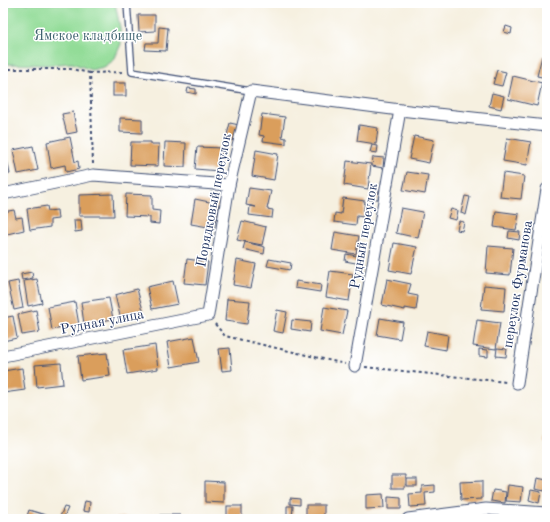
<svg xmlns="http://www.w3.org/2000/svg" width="550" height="522" font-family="'Old Standard TT',serif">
<rect width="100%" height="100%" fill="#fff"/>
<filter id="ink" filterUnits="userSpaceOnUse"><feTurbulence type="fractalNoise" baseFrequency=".025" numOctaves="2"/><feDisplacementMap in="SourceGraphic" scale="8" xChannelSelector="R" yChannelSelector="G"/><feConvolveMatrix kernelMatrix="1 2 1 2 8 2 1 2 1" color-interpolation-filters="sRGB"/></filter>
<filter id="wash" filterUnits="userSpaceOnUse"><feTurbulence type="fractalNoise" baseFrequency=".012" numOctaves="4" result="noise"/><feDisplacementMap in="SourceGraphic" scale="16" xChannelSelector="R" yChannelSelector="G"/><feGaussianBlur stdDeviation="0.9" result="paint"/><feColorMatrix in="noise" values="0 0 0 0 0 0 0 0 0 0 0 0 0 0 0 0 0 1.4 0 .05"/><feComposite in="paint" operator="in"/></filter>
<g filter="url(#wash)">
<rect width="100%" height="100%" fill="#f6f0e0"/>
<polygon fill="#92dc97" stroke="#56867a" points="3,3 115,3 120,27 121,44 114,60 104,67 91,70 72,63 47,65 3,64"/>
<g id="blocks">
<g fill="#da9e5c">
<polygon points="138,15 155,15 155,31 139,32"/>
<polygon points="506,26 512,28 511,34 504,32"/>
<polygon points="159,27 168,28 166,51 145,50 146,43 158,43"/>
<polygon points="542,56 547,57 547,78 537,76"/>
<polygon points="497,70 506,72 502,86 493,84"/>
<polygon points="513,76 542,83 537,106 508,99"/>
<rect x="113" y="83" width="13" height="13"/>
<polygon points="188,88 196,89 196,94 187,92"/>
<polygon points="492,93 504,96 501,109 489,106"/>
<polygon points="73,112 77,132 67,134 62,114"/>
<polygon points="262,114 285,117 282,137 286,138 286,144 263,141 264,136 259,135"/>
<polygon points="120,118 142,119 142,133 120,132"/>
<polygon points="230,123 239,125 236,141 226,139"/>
<polygon points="359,125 378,128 376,144 357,141"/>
<polygon points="414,136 434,140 429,163 409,159"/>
<polygon points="70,137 75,162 78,161 79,169 66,172 65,165 51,168 47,142"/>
<polygon points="507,138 531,142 527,165 503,161"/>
<polygon points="131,142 151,142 151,144 159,144 158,166 130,165"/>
<polygon points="165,142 186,143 185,167 164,166"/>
<polygon points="372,145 378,146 377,153 370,152"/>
<polygon points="33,146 38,170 18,174 13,150"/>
<polygon points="197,147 222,148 220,171 195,169"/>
<polygon points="5,150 10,174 3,175 3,151"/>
<polygon points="256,150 278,154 274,180 252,176"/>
<polygon points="373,157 384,158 383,168 372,166"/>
<polygon points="347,161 371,164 368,189 344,185"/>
<polygon points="407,172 428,175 425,194 403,190"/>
<polygon points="503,173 524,176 521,199 500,197"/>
<polygon points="249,188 271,191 267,209 273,210 272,218 249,215 250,206 256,207 246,205"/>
<polygon points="371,190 379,190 378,199 371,199"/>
<polygon points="113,194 114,216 79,216 79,195"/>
<polygon points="126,194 152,195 152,210 160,211 159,224 150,223 150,217 125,216"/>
<polygon points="465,196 470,197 466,215 461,213"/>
<polygon points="343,198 365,201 363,217 357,216 356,225 334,222 335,213 341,214"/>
<polygon points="195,199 219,204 214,228 191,224"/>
<polygon points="47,206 48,211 57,210 58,219 50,220 50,227 30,230 27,209"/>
<polygon points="401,208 423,212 418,238 396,233"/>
<polygon points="451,209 458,211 456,220 448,218"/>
<polygon points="14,210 16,218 22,217 24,230 3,235 3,212"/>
<polygon points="496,211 519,214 516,230 494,227"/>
<polygon points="74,220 81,220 82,231 75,232"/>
<polygon points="242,221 266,227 262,245 237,240"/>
<polygon points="459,221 464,222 462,231 457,230"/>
<polygon points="509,231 520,232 519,240 508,238"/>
<polygon points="335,232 359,236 356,254 332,250"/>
<polygon points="245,242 265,247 264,254 243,249"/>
<polygon points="394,243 417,247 411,274 389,270"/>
<polygon points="488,246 513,248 510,275 486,273"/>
<polygon points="346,254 362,257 361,264 345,261"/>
<polygon points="187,259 208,262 205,285 184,283"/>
<polygon points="269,259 291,263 290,270 267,266"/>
<polygon points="237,260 256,264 251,288 233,285"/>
<polygon points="330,271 353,274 349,301 326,297"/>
<polygon points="32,272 33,278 22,280 21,274"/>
<polygon points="37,279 42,303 28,306 24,281"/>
<polygon points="387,279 411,284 408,294 418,296 416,310 405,308 405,310 382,305"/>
<polygon points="18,281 23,308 14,310 8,283"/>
<polygon points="173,281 178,304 152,309 147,287"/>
<polygon points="296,281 321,285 320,292 295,288"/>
<polygon points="484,285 506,287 504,311 481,309"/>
<polygon points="137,289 143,310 120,316 115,295"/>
<polygon points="109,298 113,319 84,324 81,302"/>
<polygon points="227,299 250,301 247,324 225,321"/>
<polygon points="75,302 79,325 52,330 48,307"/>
<polygon points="324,307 347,311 342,335 320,331"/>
<polygon points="36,310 40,332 22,335 18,314"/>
<polygon points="277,310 287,312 283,333 273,331"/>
<polygon points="13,316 17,338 3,341 3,318"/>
<polygon points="380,318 403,322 400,339 377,335"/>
<polygon points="292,320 311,322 310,332 291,329"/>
<polygon points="477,320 500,323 496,349 473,346"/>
<polygon points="427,331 448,335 446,350 424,346"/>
<polygon points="194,337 199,362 171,367 167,342"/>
<polygon points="155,345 158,369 127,374 123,350"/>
<polygon points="230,348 232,370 222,371 219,349"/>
<polygon points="497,348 507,349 506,357 496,356"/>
<polygon points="479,349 488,350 488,357 479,356"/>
<polygon points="107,353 110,376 81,380 78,356"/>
<polygon points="61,363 63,384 37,387 35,365"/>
<polygon points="22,368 25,390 3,393 3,371"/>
<polygon points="545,436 547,436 547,443 544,443"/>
<polygon points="392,475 406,475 405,488 392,488"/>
<polygon points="537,478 547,480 545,491 535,489"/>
<rect x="407" y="479" width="10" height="7"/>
<polygon points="205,481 224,482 224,503 205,502"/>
<polygon points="482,481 482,499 461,500 460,482"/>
<polygon points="435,485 435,492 425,493 426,506 410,507 409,494 422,493 422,486"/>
<polygon points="508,485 523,487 521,502 506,501"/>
<polygon points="493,490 506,492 505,503 491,501"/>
<polygon points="531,490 541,492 539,503 529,500"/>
<polygon points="383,494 384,508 366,509 366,495"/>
<polygon points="388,497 401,498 401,509 388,509"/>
<polygon points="290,498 300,499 300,505 290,504"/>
<polygon points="85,501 90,502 89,512 83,511"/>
<rect x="306" y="505" width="18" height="14"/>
<rect x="227" y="506" width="15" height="13"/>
<polygon points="287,506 293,506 292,519 287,519"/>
<polygon points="64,507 68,508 63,519 59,519"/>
<polygon points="29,510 49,516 49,519 26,519"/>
<rect x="160" y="515" width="20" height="4"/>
<polygon points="496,516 513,518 513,519 496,519"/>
<polygon points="117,517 134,518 134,519 117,519"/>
</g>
</g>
</g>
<g filter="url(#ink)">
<use href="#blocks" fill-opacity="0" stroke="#3c4c72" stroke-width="1"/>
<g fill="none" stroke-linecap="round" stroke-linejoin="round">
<g stroke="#3c4c72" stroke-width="8">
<polyline id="service" points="127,3 132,72 251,91"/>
</g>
<g stroke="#3c4c72" stroke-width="13">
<g id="minor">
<polyline points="3,194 93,175 229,185"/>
<polyline points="3,356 208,315 229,185 251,91 400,110 547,126"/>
<polyline points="355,366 400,110"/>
<polyline points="517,383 547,189"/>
<polyline points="408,519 486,509 547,513"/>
</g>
</g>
<g stroke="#3c4c72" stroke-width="2" stroke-dasharray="3 3" stroke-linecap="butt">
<polyline points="3,69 71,69 90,73"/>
<polyline points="93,164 90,73 125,72"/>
<polyline points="215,324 225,336 345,364"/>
<polyline points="365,367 506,382"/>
</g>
<use href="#service" stroke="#fff" stroke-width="5.5"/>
<use href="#minor" stroke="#fff" stroke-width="11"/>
</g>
</g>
<g text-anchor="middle" stroke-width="3" stroke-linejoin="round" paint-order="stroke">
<g font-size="14" fill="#3f636f" stroke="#fff">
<text x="88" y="40">Ямское кладбище</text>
</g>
<g font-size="14" fill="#1b2f5e" stroke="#fff">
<text transform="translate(213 200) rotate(-79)" y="5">Порядковый переулок</text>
<text transform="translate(363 236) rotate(-80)" y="5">Рудный переулок</text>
<text transform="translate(517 284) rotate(-81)" y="5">переулок Фурманова</text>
<text transform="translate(102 321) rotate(-11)" y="5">Рудная улица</text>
</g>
</g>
<rect width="550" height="522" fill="none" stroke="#fff" stroke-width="16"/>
</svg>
